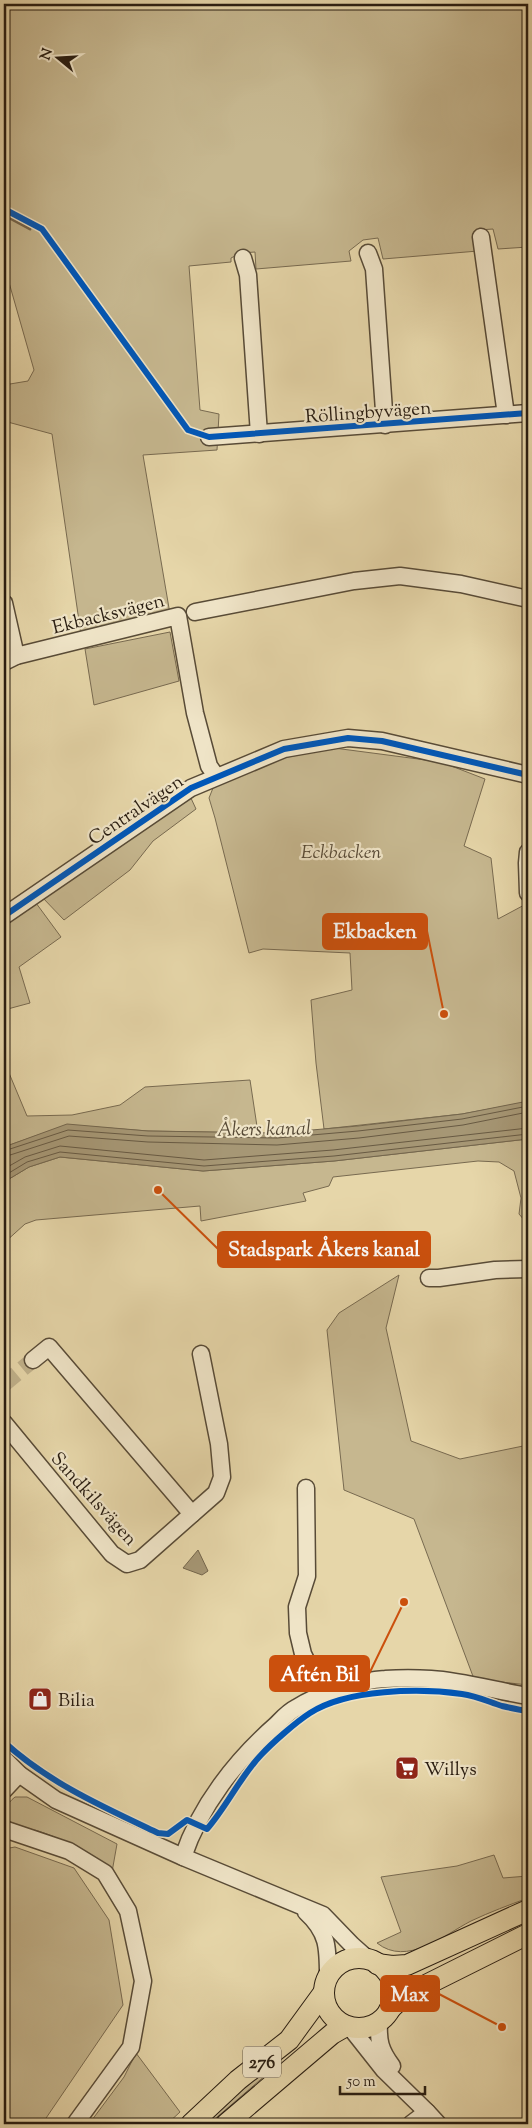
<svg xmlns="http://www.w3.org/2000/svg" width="532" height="2128" font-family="'Sorts Mill Goudy',serif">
<rect width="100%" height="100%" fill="#e6d6a9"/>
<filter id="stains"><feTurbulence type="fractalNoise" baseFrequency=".004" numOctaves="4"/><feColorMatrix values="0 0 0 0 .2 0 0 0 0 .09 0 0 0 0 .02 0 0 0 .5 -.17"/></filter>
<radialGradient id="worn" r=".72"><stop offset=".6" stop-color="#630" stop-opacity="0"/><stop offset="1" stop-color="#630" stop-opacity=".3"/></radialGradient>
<g fill="#c6b78f" stroke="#786a50">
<polygon points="4,4 528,4 528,247 498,249 493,229 479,230 478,251 383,259 378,238 363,240 349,251 351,261 256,269 255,252 241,253 231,258 231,262 189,266 200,410 219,414 217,450 143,455 170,614 81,635 52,434 4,421 4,385 28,381 34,370 4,265"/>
<polygon points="170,632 179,681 94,705 85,649"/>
<polygon points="334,748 441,762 485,779 464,846 491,858 498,919 528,903 528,1102 462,1114 324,1129 316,1063 311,1000 352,990 350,953 263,949 249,953 215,818 209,798 213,788 273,760"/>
<polygon points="190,796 196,809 153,841 130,870 64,920 42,897"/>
<polygon points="36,903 61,937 19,967 30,1003 4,1010 4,924"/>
<polygon points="9,1073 27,1116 72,1115 120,1105 145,1087 250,1080 258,1133 148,1131 67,1125 4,1147 4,1075"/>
<polygon points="528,1139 528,1159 525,1165 528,1175 528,1234 525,1221 519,1214 521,1198 514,1171 499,1162 478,1161 333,1177 329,1186 303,1193 306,1201 201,1221 200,1206 36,1220 25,1224 4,1243 4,1182 29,1167 60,1157 203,1171 334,1161"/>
<polygon points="399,1275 386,1328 411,1441 460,1459 528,1445 528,1685 474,1679 414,1519 344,1490 327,1330 339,1313"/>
<path d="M15 1797H27L117 1844 112 1872C91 1856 70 1842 44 1833 31 1828 19 1828 7 1820 6 1809 6 1804 15 1797Z"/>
<polygon points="15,1847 74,1868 109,1920 123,2005 42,2124 4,2124 4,1849"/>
<path d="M494 1855 503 1878 528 1876V1898C509 1905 490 1912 471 1921 444 1935 407 1967 377 1943L401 1932 381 1877 457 1866Z"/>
<polygon points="136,2053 180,2112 167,2124 89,2124 124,2077"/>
<polygon points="274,2068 209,2124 198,2124 248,2084"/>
</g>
<g fill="#a69775" stroke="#74664d">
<polygon points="528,1101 528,1139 334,1161 203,1171 60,1157 29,1167 4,1182 4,1147 67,1124 148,1131 277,1133 358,1126 462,1114"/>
<polygon points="198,1550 208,1571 202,1575 183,1568"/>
</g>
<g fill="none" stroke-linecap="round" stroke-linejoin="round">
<g stroke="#685a43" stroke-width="1">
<polyline points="4,1151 68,1130 148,1136 277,1138 358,1131 462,1119 528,1106"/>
<polyline points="4,1157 69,1136 148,1142 277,1145 359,1138 463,1125 528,1112"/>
<polyline points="4,1169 25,1157 60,1146 204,1160 333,1150 528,1128"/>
<polyline points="4,1176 27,1162 60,1152 204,1166 334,1156 528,1134"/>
</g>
<polyline stroke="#74664d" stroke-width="3" points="4,215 30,229"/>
<polyline stroke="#c0b18b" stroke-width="16" stroke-dasharray="16 8" stroke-linecap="butt" points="4,1384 33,1360"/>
<g stroke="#584b37" stroke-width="19">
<g id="minor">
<polyline points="481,237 506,415"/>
<polyline points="368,253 374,269 385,425"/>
<polyline points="243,258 248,275 259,434"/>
<polyline points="209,437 528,413"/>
<polyline points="4,603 16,656"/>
<polyline points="195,612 354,581 400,576 461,584 528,599"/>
<polyline points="4,662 16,656 178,616 195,713 209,766 216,776"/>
<polyline points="528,852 527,863 528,893"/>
<polyline points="4,916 191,788 284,749 348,738 382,741 528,775"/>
<polyline points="429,1278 439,1278 495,1270 528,1269"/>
<polyline points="33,1360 49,1347 192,1514"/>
<polyline points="4,1423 112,1554 127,1564 140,1560 216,1493 222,1477 219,1444 201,1354"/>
<polyline points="306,1488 307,1576 297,1607 298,1633 303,1654 324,1696"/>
<polyline points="4,1759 19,1774 56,1800 183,1857 323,1915 352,1945 370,1961"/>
<polyline points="4,1790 19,1774"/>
<polyline points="4,1829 69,1851 105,1873 128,1911 143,1981 131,2047 75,2124"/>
<path d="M183 1857C200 1806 236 1760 276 1725 282 1719 288 1712 296 1708 318 1694 360 1680 385 1679 400 1678 416 1678 431 1679 464 1681 496 1691 528 1696"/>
<path d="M306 1912C328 1932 328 1948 328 1976"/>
<path d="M379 2021C378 2041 380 2050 392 2066"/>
<polyline points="350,2027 384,2070 427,2112"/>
<polyline points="411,2124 427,2112 438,2124"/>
</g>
</g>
<g stroke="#291d11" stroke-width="22">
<g id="major">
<circle cx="359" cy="1993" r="35"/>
<polyline points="377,1964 392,1966 407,1965 528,1910"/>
<polyline points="389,2010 404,1996 528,1934"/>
<polyline points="191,2124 238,2080 289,2040 324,1992"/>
<polyline points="226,2124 332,2034 346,2026"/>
</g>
</g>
<use href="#minor" stroke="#efe4c7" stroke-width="16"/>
<use href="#major" stroke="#e6d6a9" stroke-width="20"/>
<g stroke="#efe4c7" stroke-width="9">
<g id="cycleway">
<polyline points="4,209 42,229 188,430 209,437 528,413"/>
<polyline points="4,916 191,788 284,749 348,738 382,741 528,775"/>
<path d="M4 1742C49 1783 103 1807 158 1833L168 1834 187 1820 207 1829C227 1806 240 1777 261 1755 272 1743 296 1722 310 1713 347 1689 420 1688 462 1694 477 1696 489 1702 502 1706 511 1708 520 1710 528 1711"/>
</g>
</g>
<use href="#cycleway" stroke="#0057b8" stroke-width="6"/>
</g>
<defs>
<g id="shop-square" transform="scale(1.25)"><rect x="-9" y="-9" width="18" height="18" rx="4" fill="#8f2418" stroke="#efe4c7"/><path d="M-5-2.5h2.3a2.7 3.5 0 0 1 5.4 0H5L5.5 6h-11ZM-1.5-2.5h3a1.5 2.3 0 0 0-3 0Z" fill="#fff"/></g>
<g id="supermarket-square" transform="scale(1.25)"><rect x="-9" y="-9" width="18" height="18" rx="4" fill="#8f2418" stroke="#efe4c7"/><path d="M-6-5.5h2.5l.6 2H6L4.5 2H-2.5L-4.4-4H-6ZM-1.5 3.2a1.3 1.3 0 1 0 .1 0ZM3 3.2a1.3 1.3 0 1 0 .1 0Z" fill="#fff"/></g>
</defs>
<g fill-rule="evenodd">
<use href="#shop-square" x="40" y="1699"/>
<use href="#supermarket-square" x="407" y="1768"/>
</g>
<g text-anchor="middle" stroke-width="4.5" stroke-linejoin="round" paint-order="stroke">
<rect fill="#efe4c7" stroke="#645948" stroke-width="1" x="243" y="2046.5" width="38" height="31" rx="4"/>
<g font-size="18" font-weight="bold" fill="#291d11">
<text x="262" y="2068">276</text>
</g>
<g font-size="19" fill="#291d11" stroke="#efe4c7">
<text transform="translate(368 411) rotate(-4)" y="7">Röllingbyvägen</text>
<text transform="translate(108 613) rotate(-14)" y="7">Ekbacksvägen</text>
<text transform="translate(135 809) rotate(-34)" y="7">Centralvägen</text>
<text transform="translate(95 1498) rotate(48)" y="7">Sandkilsvägen</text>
</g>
<g font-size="19" font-style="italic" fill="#584b37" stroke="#efe4c7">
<text x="341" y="858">Eckbacken</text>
</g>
<g font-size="19" fill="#291d11" stroke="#efe4c7" text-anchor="start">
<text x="58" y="1706">Bilia</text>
<text x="424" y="1775">Willys</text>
</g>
<g font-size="20" font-style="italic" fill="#554834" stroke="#efe4c7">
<text transform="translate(264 1128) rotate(-1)" y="7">Åkers kanal</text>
</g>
</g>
<path fill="none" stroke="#cb500d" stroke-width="2" d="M444 1014L427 931M158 1190L218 1249M404 1602L369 1674M502 2027L439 1994"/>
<g fill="#cb500d" stroke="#efe4c7" stroke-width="2">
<circle cx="444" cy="1014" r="5"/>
<circle cx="158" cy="1190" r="5"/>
<circle cx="404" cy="1602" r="5"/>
<circle cx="502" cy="2027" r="5"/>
</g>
<g fill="#cb500d" stroke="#cb500d" stroke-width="2">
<rect x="323" y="914" width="104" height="35" rx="5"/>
<rect x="218" y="1232" width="212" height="35" rx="5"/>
<rect x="270" y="1656" width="99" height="35" rx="5"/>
<rect x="381" y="1976" width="58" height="35" rx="5"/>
</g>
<g font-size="20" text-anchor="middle" font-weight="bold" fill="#fff">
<text x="375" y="938">Ekbacken</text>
<text x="324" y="1256">Stadspark Åkers kanal</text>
<text x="320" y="1681">Aftén Bil</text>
<text x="410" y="2001">Max</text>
</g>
<rect width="532" height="2128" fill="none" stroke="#e6d6a9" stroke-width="20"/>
<rect x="5" y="5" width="522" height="2118" fill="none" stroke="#291d11" stroke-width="2.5"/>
<rect x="10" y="10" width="512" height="2108" fill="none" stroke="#291d11"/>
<g transform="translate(58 58) rotate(288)" stroke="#efe4c7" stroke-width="4" paint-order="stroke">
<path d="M0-4L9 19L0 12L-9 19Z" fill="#291d11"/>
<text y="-8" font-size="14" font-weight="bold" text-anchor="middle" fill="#291d11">N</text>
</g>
<path d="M340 2086v8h85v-8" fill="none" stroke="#291d11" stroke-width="2.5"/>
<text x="347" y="2086" font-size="15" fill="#291d11" stroke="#efe4c7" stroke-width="4" paint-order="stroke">50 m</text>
<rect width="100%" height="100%" filter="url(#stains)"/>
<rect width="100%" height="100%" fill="url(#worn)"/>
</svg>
